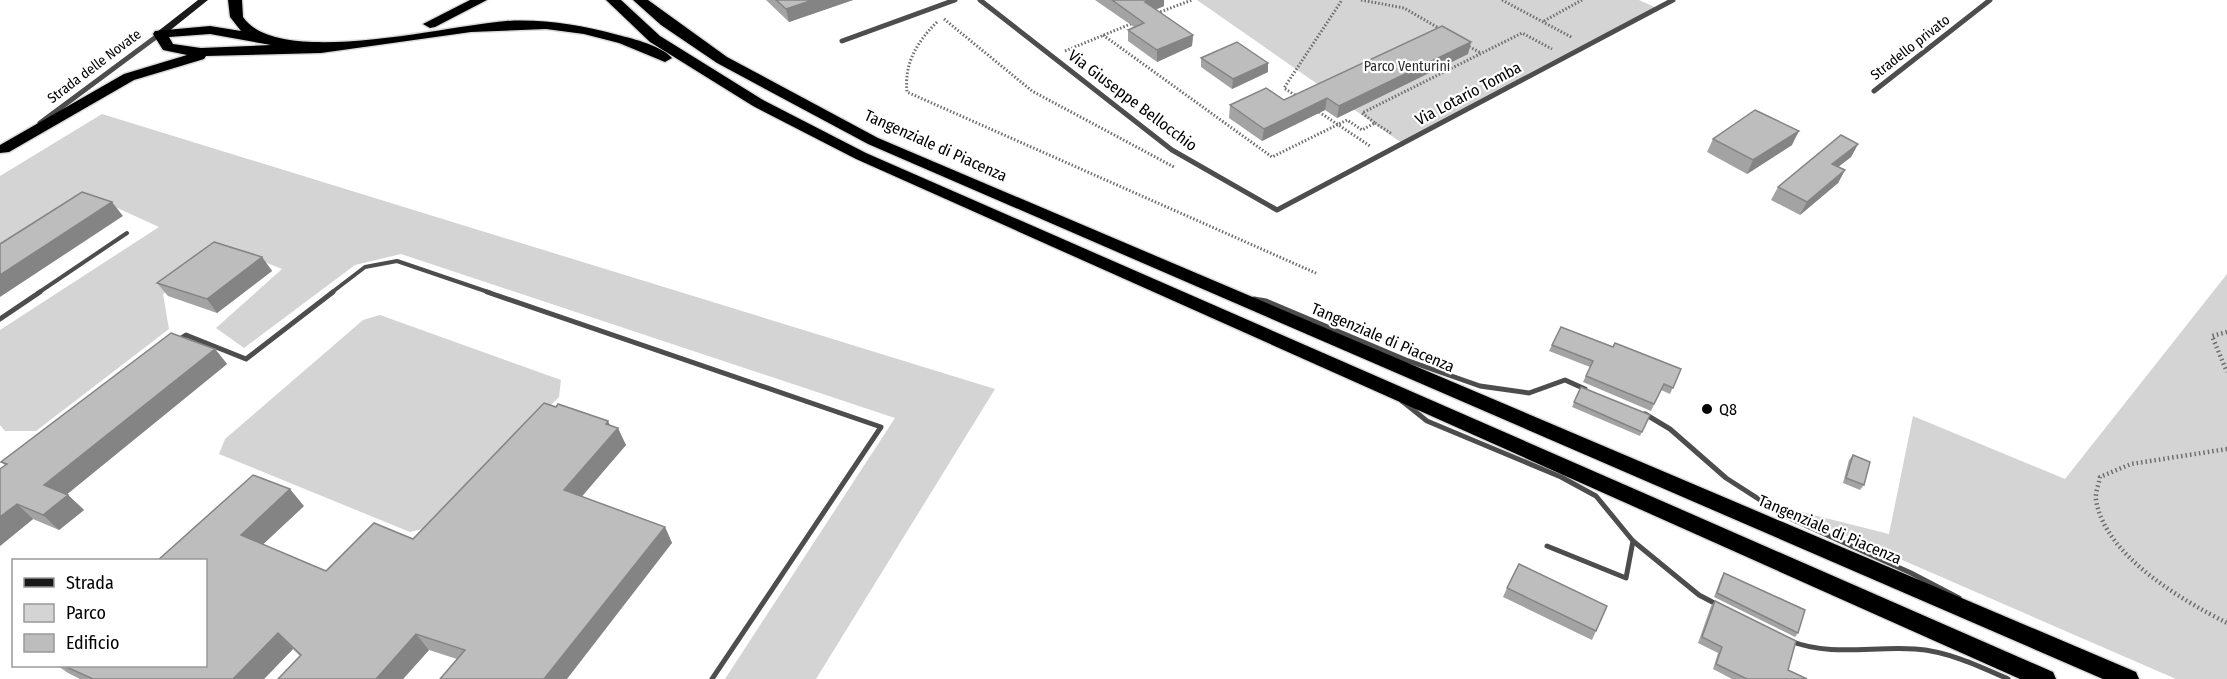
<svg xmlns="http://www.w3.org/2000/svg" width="2227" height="679" font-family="'Fira Sans Condensed',sans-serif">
<rect width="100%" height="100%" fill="#fff"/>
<g fill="#d4d4d4">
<polygon points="1197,0 1639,0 1657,8 1402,143"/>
<polygon points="102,114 995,389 816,679 725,679 895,418 401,254 355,265 244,348 216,328 282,269 230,248 163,294 169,329 36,431 5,431 0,425 0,330 159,227 91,196 0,254 0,176"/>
<polygon points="2227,274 2227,679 2176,679 1778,506 1889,534 1913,416 2065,479"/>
<polygon points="380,315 561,380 559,397 430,527 410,532 219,454 225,439 363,320"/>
</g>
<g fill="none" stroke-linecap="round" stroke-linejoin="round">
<g stroke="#dbdbdb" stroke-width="3">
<g id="highway">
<path d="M228 0H242L243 17C278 69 449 25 506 21 545 19 581 25 618 35 634 39 662 46 672 58L665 62 619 43 584 34 546 29 471 32 321 53 206 56 204 59 134 80 9 152 0 153V145L124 74 187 55 163 50 153 34 155 31 210 26 241 31 230 17ZM210 34 271 45 201 48 173 44 169 37Z"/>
<polygon points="470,0 487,0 435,27 430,28 423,24"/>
<polygon points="606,0 621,0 660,36 763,100 866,153 2053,672 2056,679 2020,679 856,159 753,106 650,42"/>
<polygon points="633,0 648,0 727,57 878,138 2136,672 2139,679 2103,679 868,144 717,63 661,25"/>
</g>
</g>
<g stroke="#6f6f6f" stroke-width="3" stroke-dasharray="1.5 2" stroke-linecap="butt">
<polyline points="1361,0 1404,8 1442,30"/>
<polyline points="1502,0 1573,38"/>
<polyline points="1157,13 1192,0"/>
<polyline points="944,19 1032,91 1174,167"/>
<polyline points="1544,21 1582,0"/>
<path d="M937 22C917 42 904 63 907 92L1318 274"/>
<polyline points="1103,35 1272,157 1347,120 1362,130 1375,123 1362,113 1522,33 1552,49"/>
<polyline points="1466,45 1481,53"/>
<polyline points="1065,51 1133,23"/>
<polyline points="1298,97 1284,88 1342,0"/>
<polyline points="1316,110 1370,146"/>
<polyline points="1375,123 1392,134"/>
</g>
<g stroke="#6f6f6f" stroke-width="4.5" stroke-dasharray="1.5 3" stroke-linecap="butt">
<polyline points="2227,332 2212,336 2227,372"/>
<path d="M2227 449 2131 464 2100 477C2099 484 2095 492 2096 500 2105 556 2182 600 2227 623"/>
</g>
<g stroke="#4d4d4d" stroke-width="4">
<polyline points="38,293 127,233"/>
<polyline points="331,293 365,267 397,261 491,293"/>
</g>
<g stroke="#4d4d4d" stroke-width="5">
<polyline points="487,292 881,427 712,679"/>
<polyline points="1254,299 1266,301 1406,360 1480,386 1529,393 1565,380 1585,389"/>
<polyline points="0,319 40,292"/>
<polyline points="180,339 186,335 246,359 333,292"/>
<polyline points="1402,401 1427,421 1561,477 1596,496 1633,541 1699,595 1718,605"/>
<polyline points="1645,414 1670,429 1726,478 1785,516 1911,573 1959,598"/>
<polyline points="1547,546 1626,578 1633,541"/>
<path d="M1790 641C1832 657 1872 646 1915 649 1947 651 1979 666 2008 679"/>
</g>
<g stroke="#4d4d4d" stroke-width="5">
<polyline points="980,0 1172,150 1277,210 1673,0"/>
<polyline points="842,41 955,0"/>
<polyline points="1874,91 1990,0"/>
<polyline points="40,123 160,34"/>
</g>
<polygon fill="#1a1a1a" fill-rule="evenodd" points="198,0 208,0 163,36 157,36 157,32"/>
<use href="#highway" fill="#000" fill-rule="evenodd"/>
</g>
<g fill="#a3a3a3">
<polygon points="766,0 853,0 789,22"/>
<polygon points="1095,0 1164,0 1164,6 1155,10 1193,35 1192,46 1157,62 1128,41 1128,30 1134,27"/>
<polygon points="1471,42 1468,54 1337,118 1325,110 1262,141 1229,118 1230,105 1284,100"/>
<polygon points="1201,58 1268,63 1268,72 1232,89 1201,67"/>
<polygon points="1713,139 1792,145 1747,174 1707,152"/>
<polygon points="1858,144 1851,157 1838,167 1845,170 1838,183 1800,215 1771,200 1778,187"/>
<polygon points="262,257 272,271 217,313 168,296 157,283"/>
<polygon points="1552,345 1613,347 1681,369 1670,394 1661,390 1651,411 1583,382 1590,367 1549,351"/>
<polygon points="215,349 227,364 67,494 84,510 59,530 33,519 0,546 5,465 1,462"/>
<polygon points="1581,387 1650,415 1640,436 1572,407"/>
<polygon points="610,426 626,445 581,496 665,527 672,543 457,659 429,650 403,679 278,679 300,656 293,649 264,679 80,679 68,673 58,666 206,666 206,561 304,506 263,544 326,571 413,539"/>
<polygon points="1853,455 1864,485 1860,490 1843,483 1849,460"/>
<polygon points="1724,573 1798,633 1795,637 1714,597 1721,578"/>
<polygon points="1507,588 1596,631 1592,640 1503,597"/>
<polygon points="1715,601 1788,670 1807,679 1732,679 1713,669 1718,653 1698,643 1711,606"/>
</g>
<g fill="#848484">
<polygon points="813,0 853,0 789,22 786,9"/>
<polygon points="1151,0 1164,0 1164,6 1145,14 1145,2"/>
<polygon points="1193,35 1192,46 1157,62 1157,50"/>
<polygon points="1471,42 1468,54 1337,118 1339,106"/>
<polygon points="1268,63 1268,72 1232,89 1233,79"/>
<polygon points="1327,98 1325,110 1262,141 1264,129"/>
<polygon points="1799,131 1792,145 1747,174 1753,160"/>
<polygon points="1858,144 1851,157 1825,177 1832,164"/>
<polygon points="1845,170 1838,183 1800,215 1807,202"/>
<polygon points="112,202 123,216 0,297 0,275"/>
<polygon points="262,257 272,271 217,313 207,299"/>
<polygon points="215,349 227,364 60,500 44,485"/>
<polygon points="608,421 614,433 618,428 626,445 573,507 564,490 606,424"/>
<polygon points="290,489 304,506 256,551 241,535"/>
<polygon points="68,495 84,510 59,530 43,515"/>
<polygon points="17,504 33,519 0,546 0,517"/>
<polygon points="665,527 672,543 567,679 544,679"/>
<polygon points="278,633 293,649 264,679 233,679"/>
<polygon points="416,634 429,650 403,679 376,679"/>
</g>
<g fill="#bdbdbd" stroke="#848484" stroke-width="1.5">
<polygon points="776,0 813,0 786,9"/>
<polygon points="1112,0 1151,0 1145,2 1193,35 1157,50 1128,30 1144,23"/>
<polygon points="1442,26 1471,42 1339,106 1327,98 1264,129 1230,105 1266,88 1284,100"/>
<polygon points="1237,42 1268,63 1233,79 1201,58"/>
<polygon points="1755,110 1799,131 1753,160 1713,139"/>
<polygon points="1841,135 1858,144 1832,164 1845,170 1807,202 1778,187"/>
<polygon points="82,192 112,202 0,275 0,244"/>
<polygon points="214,242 262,257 207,299 157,283"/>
<polygon points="1561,327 1613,347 1615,343 1681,369 1673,388 1664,384 1654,404 1586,376 1593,361 1552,345"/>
<polygon points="171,333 215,349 44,485 68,495 43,515 17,504 0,517 0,469 7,464 1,462"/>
<polygon points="1581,387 1650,415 1642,432 1574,402"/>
<polygon points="544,403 556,407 558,404 608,421 606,424 618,428 564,490 665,527 544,679 440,679 465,650 416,634 376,679 278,679 301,655 278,633 233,679 93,679 64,666 206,666 206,561 157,561 253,475 290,489 241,535 326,571 374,523 413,539"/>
<polygon points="1853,455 1870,462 1864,485 1846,478"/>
<polygon points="1519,564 1607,606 1596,631 1507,588"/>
<polygon points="1724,573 1805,610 1798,633 1717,593"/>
<polygon points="1715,601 1796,641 1788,670 1807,679 1747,679 1716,664 1722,647 1702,637"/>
</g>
<circle fill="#000" stroke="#fff" stroke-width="2" cx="1707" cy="409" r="6"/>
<g text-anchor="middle" stroke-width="4.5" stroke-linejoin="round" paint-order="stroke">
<g font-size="14" fill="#000" stroke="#fff">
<text transform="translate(1910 47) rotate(-38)" y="5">Stradello privato</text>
<text transform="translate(94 66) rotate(-37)" y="5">Strada delle Novate</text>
</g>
<g font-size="14" fill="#2b2b2b" stroke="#fff">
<text x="1407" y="71">Parco Venturini</text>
</g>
<g font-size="16" fill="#000" stroke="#fff">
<text transform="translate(1468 93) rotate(-28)" y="6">Via Lotario Tomba</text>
<text transform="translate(1133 100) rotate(37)" y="6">Via Giuseppe Bellocchio</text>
<text transform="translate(936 145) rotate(24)" y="6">Tangenziale di Piacenza</text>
<text transform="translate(1383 337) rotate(23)" y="6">Tangenziale di Piacenza</text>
<text transform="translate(1830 529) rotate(23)" y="6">Tangenziale di Piacenza</text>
</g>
<g font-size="16" fill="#000" stroke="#fff" text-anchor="start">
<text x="1719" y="415">Q8</text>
</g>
</g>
<rect x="12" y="559" width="195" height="108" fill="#ffffff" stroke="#999999" stroke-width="1.5"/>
<rect x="24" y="578" width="30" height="9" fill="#1a1a1a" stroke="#999999" stroke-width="1.5"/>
<text x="66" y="589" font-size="18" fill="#000000">Strada</text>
<rect x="24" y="604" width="30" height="18" fill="#d4d4d4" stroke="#999999" stroke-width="1.5"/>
<text x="66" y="619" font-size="18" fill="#000000">Parco</text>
<rect x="24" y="634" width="30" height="18" fill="#bdbdbd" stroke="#999999" stroke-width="1.5"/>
<text x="66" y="649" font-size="18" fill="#000000">Edificio</text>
</svg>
